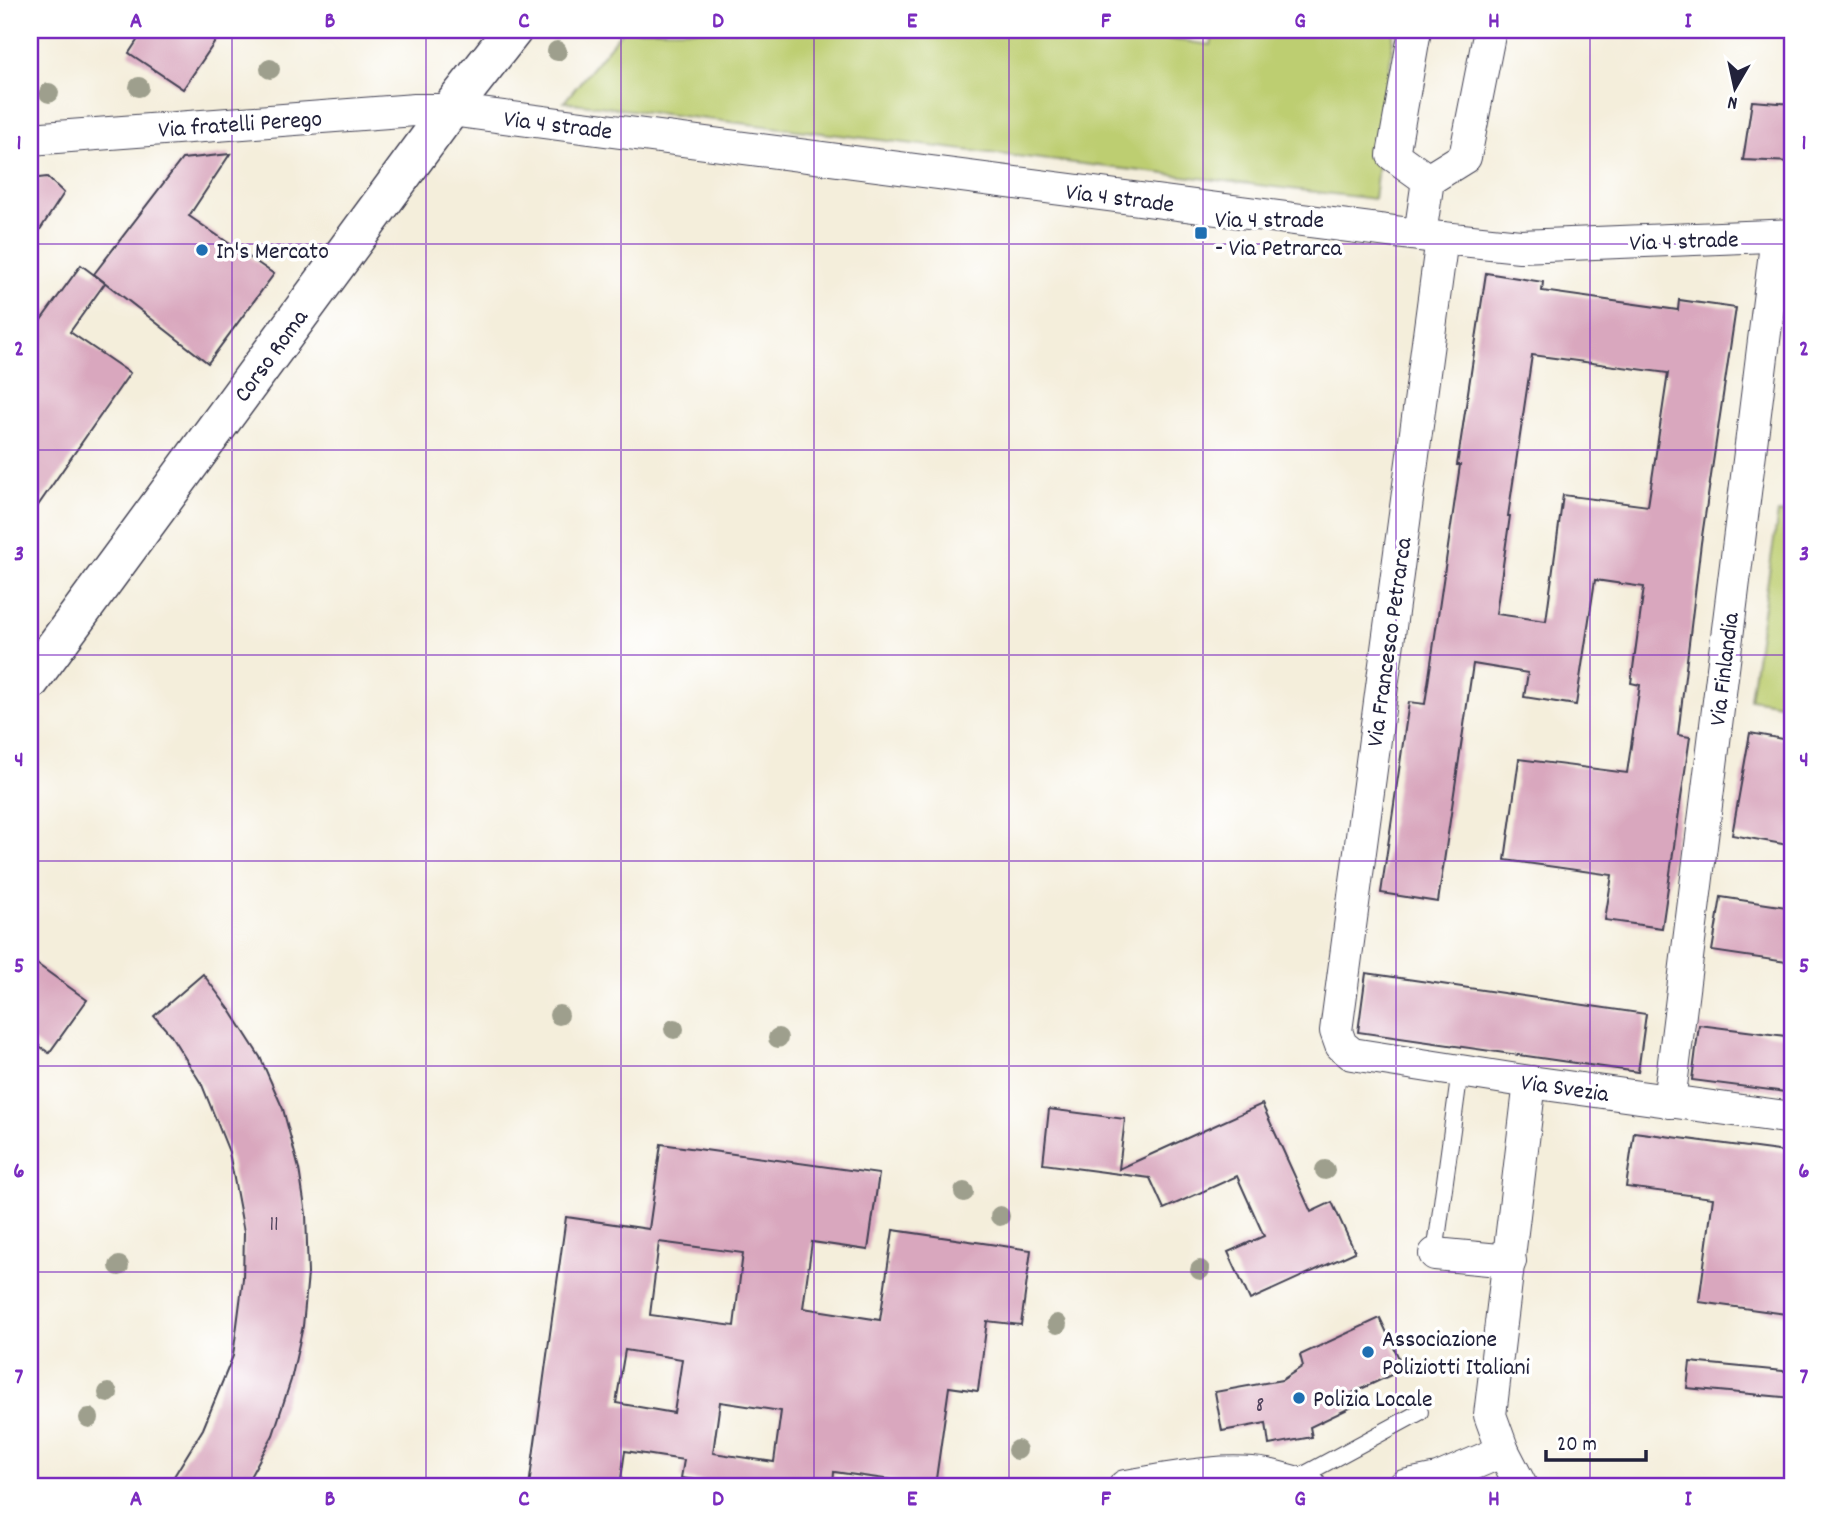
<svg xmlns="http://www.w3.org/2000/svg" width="1823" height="1516" font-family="Dekko,sans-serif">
<rect width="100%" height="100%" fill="#fff"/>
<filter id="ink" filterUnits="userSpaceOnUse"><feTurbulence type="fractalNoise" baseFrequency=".0143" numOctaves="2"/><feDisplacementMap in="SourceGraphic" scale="14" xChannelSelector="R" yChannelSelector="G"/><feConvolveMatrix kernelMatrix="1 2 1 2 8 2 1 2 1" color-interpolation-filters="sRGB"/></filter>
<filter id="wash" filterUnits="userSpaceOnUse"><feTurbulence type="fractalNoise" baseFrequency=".00686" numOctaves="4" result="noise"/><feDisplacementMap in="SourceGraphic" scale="28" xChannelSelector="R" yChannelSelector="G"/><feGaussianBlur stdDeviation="1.57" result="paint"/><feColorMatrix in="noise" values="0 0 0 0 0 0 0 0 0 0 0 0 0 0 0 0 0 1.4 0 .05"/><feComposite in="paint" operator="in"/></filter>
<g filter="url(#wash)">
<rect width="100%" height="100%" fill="#f4eedb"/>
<g fill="#bdce71" stroke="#707856" stroke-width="2">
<polygon points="623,30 1102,30 1211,45 1214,30 1394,30 1374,199 564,102"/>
<polygon points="1778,513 1793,515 1793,706 1750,699"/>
</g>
<g id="blocks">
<g fill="#d9a7be" fill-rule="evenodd">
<polygon points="144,30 223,30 183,89 129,53"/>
<polygon points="1752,101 1793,104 1793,162 1743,160"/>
<polygon points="230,154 189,216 274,274 208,363 94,274 182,159"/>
<polygon points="47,177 64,193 30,245 30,179"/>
<polygon points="81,265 105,283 70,332 130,373 30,517 30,335"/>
<path d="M1486 273 1543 282 1542 291 1678 310 1679 300 1736 308 1701 543 1678 735 1690 737 1662 928 1605 920 1612 875 1505 860 1519 759 1627 773 1640 685 1631 683 1644 587 1595 580 1576 705 1524 697 1528 673 1473 664 1438 902 1381 893 1409 702 1425 704 1460 465H1457ZM1532 355 1668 373 1648 506 1563 495 1546 621 1496 614 1510 516H1508Z"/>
<polygon points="1750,733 1793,741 1793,817 1788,845 1732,835"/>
<polygon points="1721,897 1793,908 1793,963 1712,951"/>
<polygon points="30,959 87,1000 49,1053 30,1039"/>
<polygon points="1366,973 1646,1014 1638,1072 1358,1032"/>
<polygon points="203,974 230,1010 260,1057 283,1109 299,1169 306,1214 308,1274 303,1326 291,1380 273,1435 245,1486 168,1486 203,1429 233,1356 243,1279 244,1232 229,1152 202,1085 170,1034 154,1016"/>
<polygon points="1699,1025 1793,1037 1793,1093 1692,1080"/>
<polygon points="1262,1104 1311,1212 1332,1202 1355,1252 1250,1300 1228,1252 1264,1236 1237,1176 1164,1209 1150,1178 1043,1164 1049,1109 1125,1119 1119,1169"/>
<polygon points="1634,1132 1793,1153 1793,1315 1699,1302 1713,1198 1626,1187"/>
<path d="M661 1144 879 1174 868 1250 812 1242 803 1308 880 1320 893 1230 1031 1250 1021 1325 987 1321 978 1391 949 1387 935 1486 834 1472 833 1486H740L681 1478 684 1460 625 1451 620 1486H529L566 1217 649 1229ZM659 1242 743 1253 734 1326 650 1315ZM625 1350 682 1359 674 1413 616 1403ZM720 1402 781 1411 774 1462 713 1453Z"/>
<polygon points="1380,1318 1404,1369 1348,1395 1354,1406 1310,1427 1312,1437 1269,1445 1266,1423 1222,1431 1215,1392 1282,1380 1303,1366 1300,1355"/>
<polygon points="1690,1362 1793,1372 1793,1398 1687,1388"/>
</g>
</g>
</g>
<g filter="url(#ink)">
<use href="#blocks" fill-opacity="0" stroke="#424153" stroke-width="2"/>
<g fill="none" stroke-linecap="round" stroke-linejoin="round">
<g stroke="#424153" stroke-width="18">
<g id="service">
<polyline points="1435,1254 1460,1071"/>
<polyline points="1296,1479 1420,1412"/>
</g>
</g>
<g stroke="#424153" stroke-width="34">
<g id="minor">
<polyline points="1415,30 1393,155 1428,180"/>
<polyline points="30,139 415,110 450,110 1442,238 1520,246 1793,235"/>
<polyline points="1420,235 1428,180 1465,157 1490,30"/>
<polyline points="1442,238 1336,1031 1341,1045 1352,1054 1530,1082 1793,1118"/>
<polyline points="1669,1102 1777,236"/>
<polyline points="1435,1254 1510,1261"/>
<path d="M1125 1486C1170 1479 1222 1467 1267 1475 1282 1478 1296 1483 1310 1486"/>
<polyline points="1404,1486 1438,1479 1503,1451"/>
<polyline points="1521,1486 1503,1451 1490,1415 1530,1082"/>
</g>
</g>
<g stroke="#424153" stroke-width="41">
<polyline id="secondary" points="30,681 450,110 513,30"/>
</g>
<use href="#service" stroke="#fff" stroke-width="16"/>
<use href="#minor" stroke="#fff" stroke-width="32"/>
<use href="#secondary" stroke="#fff" stroke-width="38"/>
</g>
<g fill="#9e9f8d">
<circle cx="557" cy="51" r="10"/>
<circle cx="270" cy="69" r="10"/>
<circle cx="139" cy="87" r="10"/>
<circle cx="49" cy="93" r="10"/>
<circle cx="559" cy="1015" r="10"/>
<circle cx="674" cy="1029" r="10"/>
<circle cx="778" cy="1038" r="10"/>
<circle cx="1325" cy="1170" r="10"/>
<circle cx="964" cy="1192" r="10"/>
<circle cx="1000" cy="1216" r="10"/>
<circle cx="119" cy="1266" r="10"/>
<circle cx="1200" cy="1270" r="10"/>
<circle cx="1057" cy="1324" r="10"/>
<circle cx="108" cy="1393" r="10"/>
<circle cx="89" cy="1418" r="10"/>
<circle cx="1017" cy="1450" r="10"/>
</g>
</g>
<path fill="none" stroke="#7b2cbf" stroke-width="2" stroke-opacity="0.55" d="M232 30V1486M426 30V1486M621 30V1486M814 30V1486M1009 30V1486M1203 30V1486M1396 30V1486M1590 30V1486M30 244H1793M30 450H1793M30 655H1793M30 861H1793M30 1066H1793M30 1272H1793"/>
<g fill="#1f6fb2" stroke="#fff" stroke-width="2.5">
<rect x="1194" y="226" width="14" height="14" rx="3.5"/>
<circle cx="202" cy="250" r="7"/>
<circle cx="1368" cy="1352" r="7"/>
<circle cx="1299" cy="1398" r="7"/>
</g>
<g text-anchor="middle" stroke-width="7" stroke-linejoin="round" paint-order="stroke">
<g font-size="21" fill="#50435c">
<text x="274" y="1230">11</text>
<text x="1260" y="1411">8</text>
</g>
<g font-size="24" fill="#22223b" stroke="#fff">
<text transform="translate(240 123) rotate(-4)" y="8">Via fratelli Perego</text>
<text transform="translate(558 124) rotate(7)" y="8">Via 4 strade</text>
<text transform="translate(1120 197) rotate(7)" y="8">Via 4 strade</text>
<text transform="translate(1684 240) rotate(-2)" y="8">Via 4 strade</text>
<text transform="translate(270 355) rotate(-54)" y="8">Corso Roma</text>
<text transform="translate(1388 642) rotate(-82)" y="8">Via Francesco Petrarca</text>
<text transform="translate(1723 669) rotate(-83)" y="8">Via Finlandia</text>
<text transform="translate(1565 1087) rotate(8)" y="8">Via Svezia</text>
</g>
<g font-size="24" fill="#22223b" stroke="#fff" text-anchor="start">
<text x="1215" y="227">Via 4 strade<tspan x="1215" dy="28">- Via Petrarca</tspan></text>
<text x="216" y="258">In's Mercato</text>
<text x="1382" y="1346">Associazione<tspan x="1382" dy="28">Poliziotti Italiani</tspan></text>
<text x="1313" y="1406">Polizia Locale</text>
</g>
</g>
<rect width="1823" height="1516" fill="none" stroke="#fff" stroke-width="77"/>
<g transform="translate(1735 88) rotate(189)" stroke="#ffffff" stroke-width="5" paint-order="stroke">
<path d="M0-5L12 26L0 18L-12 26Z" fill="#22223b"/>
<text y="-10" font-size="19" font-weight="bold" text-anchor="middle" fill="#22223b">N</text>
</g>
<path d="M1546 1450v10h100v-10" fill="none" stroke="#22223b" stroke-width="3.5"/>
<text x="1557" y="1450" font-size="21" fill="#22223b" stroke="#ffffff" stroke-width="5" paint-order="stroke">20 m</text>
<rect x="38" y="38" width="1746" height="1440" fill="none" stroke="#7b2cbf" stroke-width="2.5"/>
<g font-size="23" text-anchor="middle" font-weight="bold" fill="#7b2cbf">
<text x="136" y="27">A</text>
<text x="330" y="27">B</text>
<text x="524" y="27">C</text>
<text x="718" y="27">D</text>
<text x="912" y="27">E</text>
<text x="1106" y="27">F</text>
<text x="1300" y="27">G</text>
<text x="1494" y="27">H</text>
<text x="1688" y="27">I</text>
<text x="19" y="149">1</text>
<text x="1804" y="149">1</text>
<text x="19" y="355">2</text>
<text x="1804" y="355">2</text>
<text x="19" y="560">3</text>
<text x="1804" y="560">3</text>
<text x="19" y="766">4</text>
<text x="1804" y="766">4</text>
<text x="19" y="972">5</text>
<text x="1804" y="972">5</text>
<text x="19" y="1177">6</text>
<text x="1804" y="1177">6</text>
<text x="19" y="1383">7</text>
<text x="1804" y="1383">7</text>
<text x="136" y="1505">A</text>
<text x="330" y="1505">B</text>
<text x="524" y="1505">C</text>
<text x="718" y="1505">D</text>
<text x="912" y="1505">E</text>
<text x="1106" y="1505">F</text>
<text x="1300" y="1505">G</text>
<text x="1494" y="1505">H</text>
<text x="1688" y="1505">I</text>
</g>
</svg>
